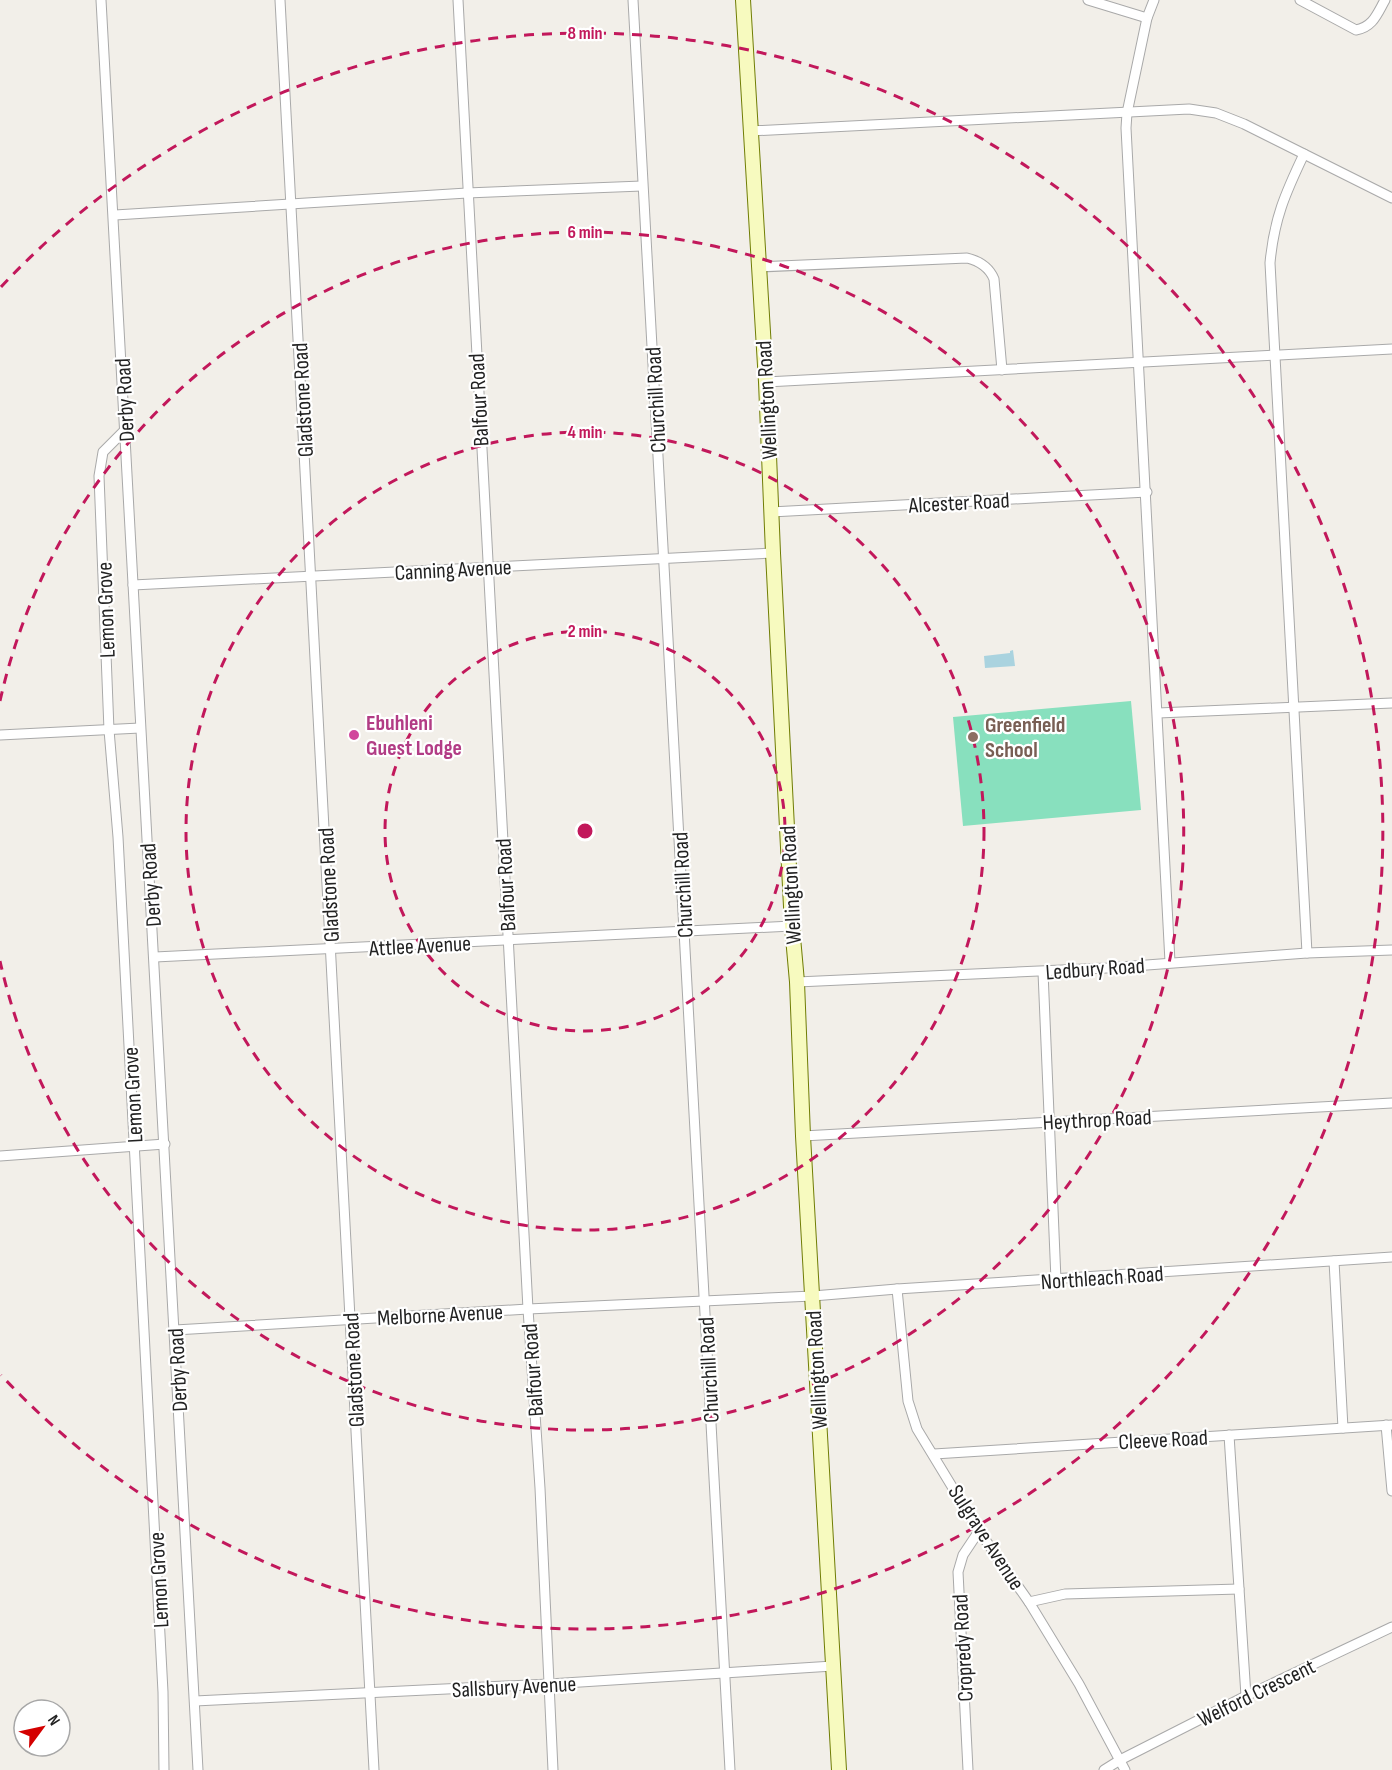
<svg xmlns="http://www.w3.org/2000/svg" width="1392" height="1770" font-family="'Sofia Sans Condensed',sans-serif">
<rect width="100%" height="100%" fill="#f2efe9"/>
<polygon fill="#88e0be" points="1131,701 1141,810 963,826 953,717"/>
<polygon fill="#aad3df" points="1013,650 1015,666 985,668 984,656 1010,653 1010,651"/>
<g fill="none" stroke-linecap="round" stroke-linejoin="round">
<g stroke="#a9a9a9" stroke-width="11">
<g id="minor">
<polyline points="101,0 198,1770"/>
<polyline points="280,0 374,1770"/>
<polyline points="458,0 528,1309 540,1488 553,1770"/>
<polyline points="633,0 730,1770"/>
<polyline points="1088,0 1147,18"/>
<polyline points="1154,0 1147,18 1127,113 1126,128 1170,962"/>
<path d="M1300 0 1356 30C1373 27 1377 14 1385 0"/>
<polyline points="750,131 1189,109 1216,113 1244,124 1392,198"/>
<path d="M1304 154C1285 194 1274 219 1270 263L1307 953"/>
<polyline points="115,215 467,193 642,186"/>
<path d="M759 267 967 258C979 261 989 267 994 279L1002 370"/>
<polyline points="766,382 1392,349"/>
<polyline points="125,430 103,452 99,476 109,730 118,837 163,1692 164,1770"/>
<polyline points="771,512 1147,492"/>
<polyline points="133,585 773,553"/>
<polyline points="1158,713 1392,703"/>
<polyline points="0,735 140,728"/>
<polyline points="155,957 792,926"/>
<polyline points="1043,972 1056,1280"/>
<polyline points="797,982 1107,968 1307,953 1392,950"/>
<polyline points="803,1136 1392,1103"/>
<polyline points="0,1156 165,1144"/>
<polyline points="1334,1261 1343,1428"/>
<polyline points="897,1289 908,1401 917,1429 979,1531 1029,1602 1079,1684 1125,1770"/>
<polyline points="175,1330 528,1309 813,1296 897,1289 1392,1257"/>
<polyline points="1386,1425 1392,1491"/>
<polyline points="1229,1435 1246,1696"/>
<polyline points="934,1454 1392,1425"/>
<polyline points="1029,1602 1065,1594 1239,1589"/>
<polyline points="195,1701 549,1684 833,1666"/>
<polyline points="968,1770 958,1572 963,1555 979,1531"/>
<polyline points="1104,1770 1120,1760 1246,1696 1392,1627"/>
</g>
</g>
<g stroke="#707d05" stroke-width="16">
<polyline id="secondary" points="743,0 766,382 773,553 792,926 797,982 803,1136 839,1770"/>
</g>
<use href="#minor" stroke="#fff" stroke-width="9"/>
<use href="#secondary" stroke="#f7fabf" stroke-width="14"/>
</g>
<g fill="none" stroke="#c2185b" stroke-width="3" stroke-dasharray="10 8">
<circle cx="585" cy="831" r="200"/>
<circle cx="585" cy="831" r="399"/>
<path d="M0 701A599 599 0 1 1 0 961"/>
<path d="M1 287A798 798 0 1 1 1 1375"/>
</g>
<circle fill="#d1479c" stroke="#fff" stroke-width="2" cx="354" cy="735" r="6"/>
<circle fill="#8d6e63" stroke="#fff" stroke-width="2" cx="973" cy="737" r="6"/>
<g text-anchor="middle" stroke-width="4.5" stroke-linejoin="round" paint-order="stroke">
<g font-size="22" fill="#222" stroke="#fff">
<text transform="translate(124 400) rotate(-93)" y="8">Derby Road</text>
<text transform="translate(302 400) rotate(-93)" y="8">Gladstone Road</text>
<text transform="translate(478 400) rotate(-93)" y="8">Balfour Road</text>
<text transform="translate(655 400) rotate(-93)" y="8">Churchill Road</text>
<text transform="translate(766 400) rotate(-93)" y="8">Wellington Road</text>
<text transform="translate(959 502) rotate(-3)" y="8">Alcester Road</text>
<text transform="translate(453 569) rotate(-3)" y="8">Canning Avenue</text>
<text transform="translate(105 610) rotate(-92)" y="8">Lemon Grove</text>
<text transform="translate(150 885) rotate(-94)" y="8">Derby Road</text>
<text transform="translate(328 885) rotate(-93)" y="8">Gladstone Road</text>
<text transform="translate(505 885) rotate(-93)" y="8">Balfour Road</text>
<text transform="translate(682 885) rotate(-93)" y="8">Churchill Road</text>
<text transform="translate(790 885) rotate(-93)" y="8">Wellington Road</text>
<text transform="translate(420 945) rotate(-3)" y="8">Attlee Avenue</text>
<text transform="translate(1095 968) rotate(-4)" y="8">Ledbury Road</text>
<text transform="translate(132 1095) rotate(-93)" y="8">Lemon Grove</text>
<text transform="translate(1097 1119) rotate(-3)" y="8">Heythrop Road</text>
<text transform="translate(1102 1277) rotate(-4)" y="8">Northleach Road</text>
<text transform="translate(440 1314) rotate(-3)" y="8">Melborne Avenue</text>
<text transform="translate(177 1370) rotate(-93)" y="8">Derby Road</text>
<text transform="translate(353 1370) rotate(-93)" y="8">Gladstone Road</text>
<text transform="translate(532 1370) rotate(-94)" y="8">Balfour Road</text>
<text transform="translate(708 1370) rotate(-93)" y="8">Churchill Road</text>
<text transform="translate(816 1370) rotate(-93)" y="8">Wellington Road</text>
<text transform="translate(1163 1439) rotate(-3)" y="8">Cleeve Road</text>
<text transform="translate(987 1537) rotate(57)" y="8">Sulgrave Avenue</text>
<text transform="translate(158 1580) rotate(-93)" y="8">Lemon Grove</text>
<text transform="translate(962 1648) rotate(-93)" y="8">Cropredy Road</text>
<text transform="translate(514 1686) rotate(-3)" y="8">Sallsbury Avenue</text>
<text transform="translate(1256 1692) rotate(-26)" y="8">Welford Crescent</text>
</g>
<g font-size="22" font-weight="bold" fill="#b23c85" stroke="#fff" text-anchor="start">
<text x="366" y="730">Ebuhleni<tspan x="366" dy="25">Guest Lodge</tspan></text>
</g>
<g font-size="22" font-weight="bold" fill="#785e54" stroke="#fff" text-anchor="start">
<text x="985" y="732">Greenfield<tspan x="985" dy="25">School</tspan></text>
</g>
</g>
<circle cx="585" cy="831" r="9" fill="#c2185b" stroke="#fff" stroke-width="3"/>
<g font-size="18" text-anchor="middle" font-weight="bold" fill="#c2185b" stroke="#fff" stroke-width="4.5" stroke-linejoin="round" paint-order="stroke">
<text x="585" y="39">8 min</text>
<text x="585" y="238">6 min</text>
<text x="585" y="438">4 min</text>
<text x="585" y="637">2 min</text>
</g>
<g transform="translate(42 1728) rotate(57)"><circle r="28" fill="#ffffff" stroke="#a7a7a7" stroke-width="1.5"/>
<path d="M0-4.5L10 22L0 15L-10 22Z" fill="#d40000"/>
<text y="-9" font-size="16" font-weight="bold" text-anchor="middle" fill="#222222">N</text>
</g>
</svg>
